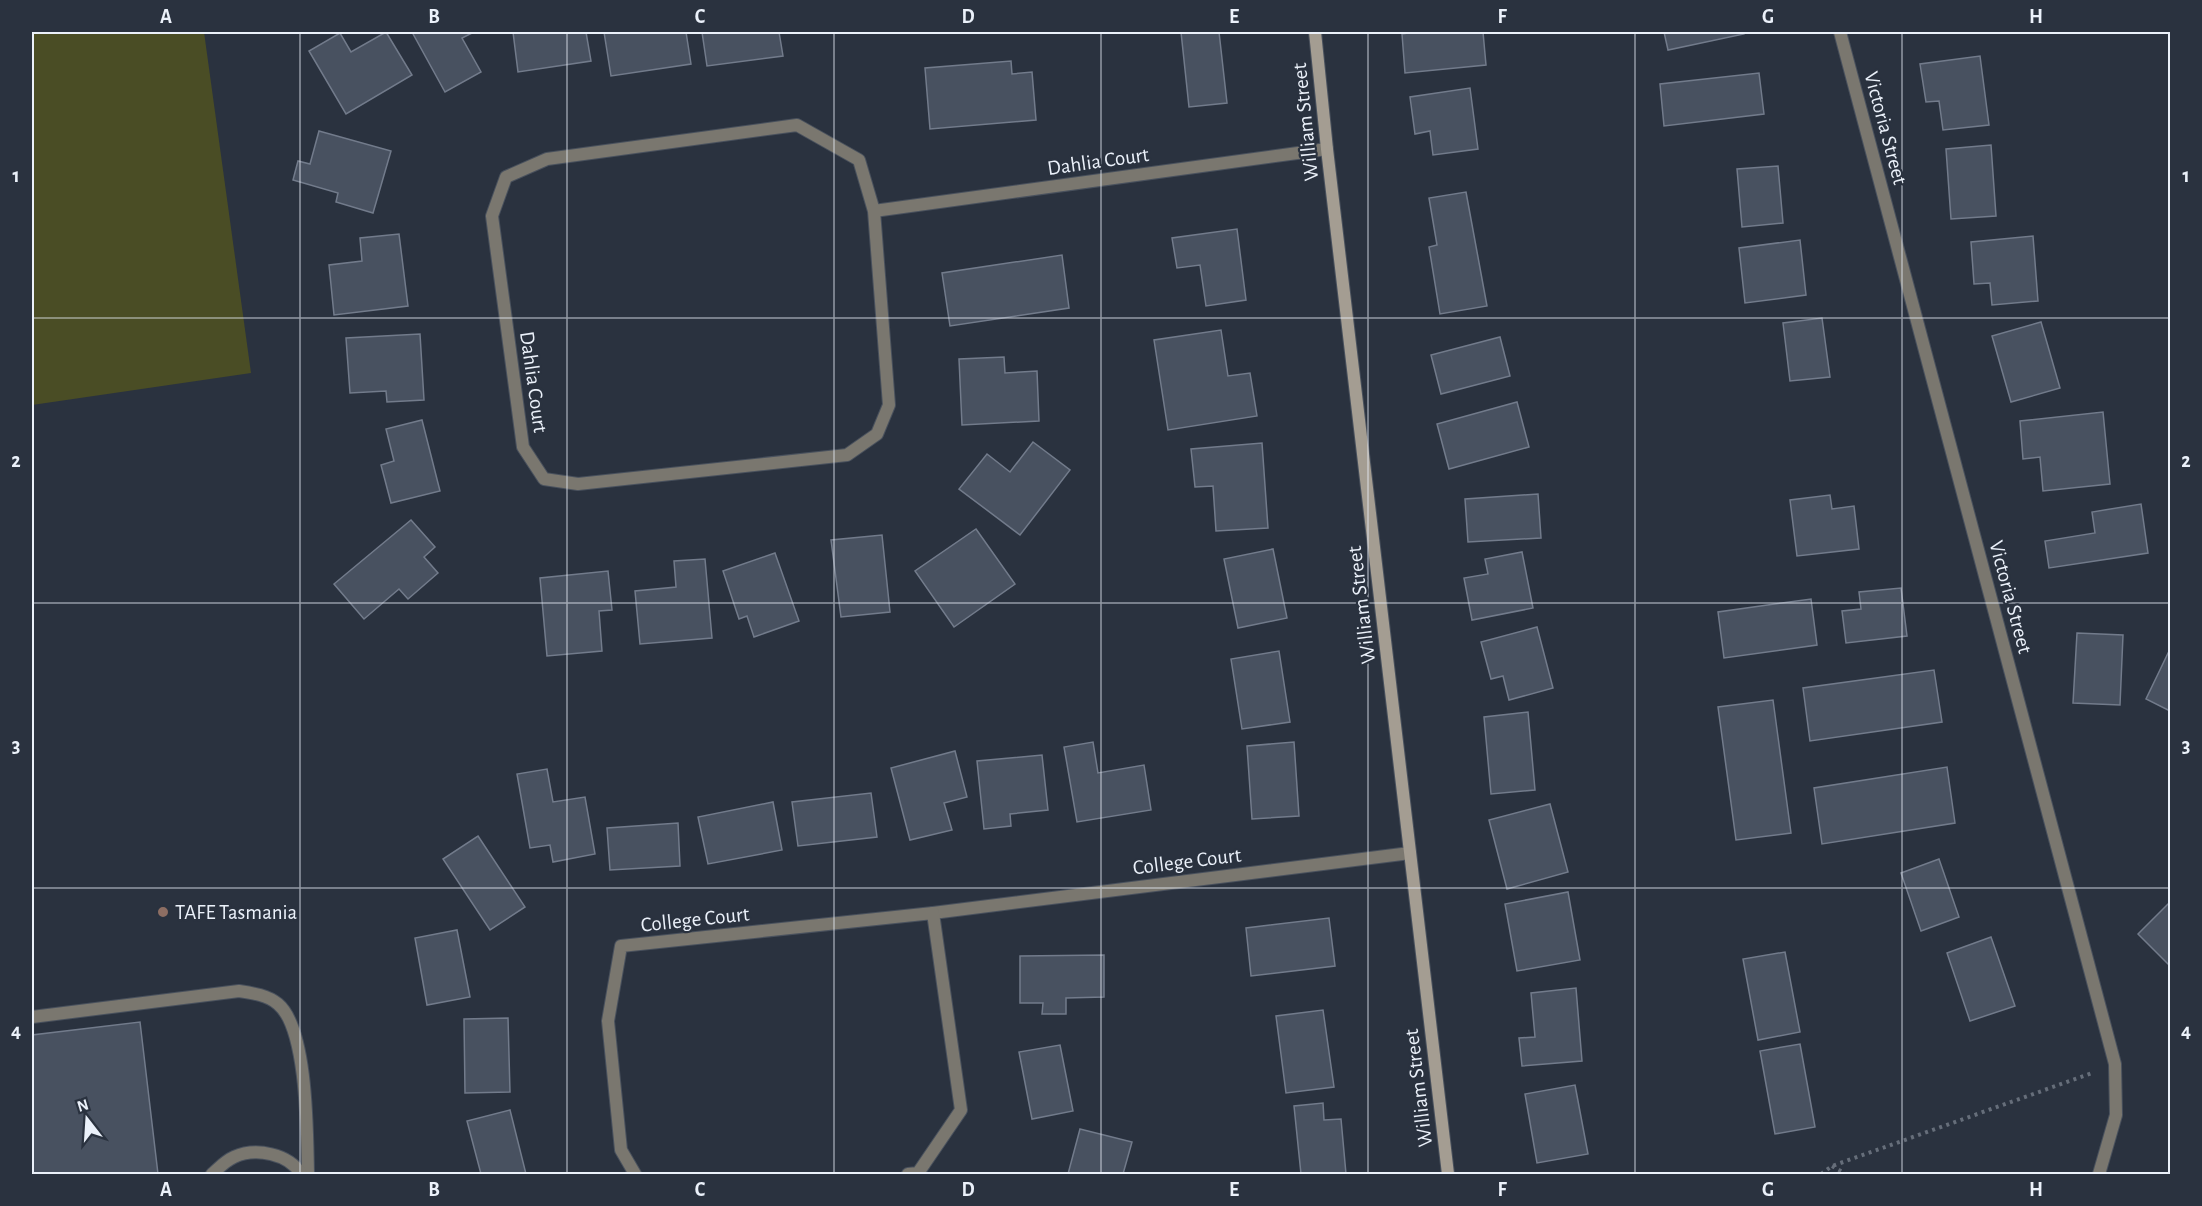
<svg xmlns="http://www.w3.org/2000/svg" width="2202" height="1206" font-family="'Alegreya Sans',sans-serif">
<rect width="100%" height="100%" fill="#2a323f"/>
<polygon fill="#4a4d25" points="32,32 204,32 251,373 32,405"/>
<g fill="#485160" stroke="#727b8b" stroke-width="1.5">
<polygon points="386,32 412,75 346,114 309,51 340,33 351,52"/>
<polygon points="412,32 474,32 462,38 481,72 445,92"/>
<polygon points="513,32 586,32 591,61 518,72"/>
<polygon points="604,32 686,32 691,64 611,76"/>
<polygon points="702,32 779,32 783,56 707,66"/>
<polygon points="1181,32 1219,32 1227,103 1189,107"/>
<polygon points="1414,32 1483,32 1486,65 1405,73 1402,34"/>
<polygon points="1664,32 1744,32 1744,34 1668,50"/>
<polygon points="1980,56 1989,125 1943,130 1939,101 1926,102 1920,64"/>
<polygon points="1011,61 1012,74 1032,72 1036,120 930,129 925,68"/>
<polygon points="1759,73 1764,114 1664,126 1660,84"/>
<polygon points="1470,88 1478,149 1433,155 1430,131 1415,134 1410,97"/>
<polygon points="319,131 391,151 373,213 336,202 338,193 293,180 298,161 310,164"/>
<polygon points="1991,145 1996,216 1951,219 1946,149"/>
<polygon points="1778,166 1783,223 1742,227 1737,169"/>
<polygon points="1466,192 1487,306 1440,314 1429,247 1437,245 1429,198"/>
<polygon points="1237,229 1246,300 1206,306 1200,265 1177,268 1172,238"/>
<polygon points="399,234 408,306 334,315 329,265 362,261 360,238"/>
<polygon points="2033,236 2038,301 1992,305 1990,283 1974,284 1971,242"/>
<polygon points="1800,240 1806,295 1745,303 1739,248"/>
<polygon points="1062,255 1069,308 950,326 942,273"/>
<polygon points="1822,318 1830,377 1790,381 1783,323"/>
<polygon points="2041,322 2060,388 2011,402 1992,336"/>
<polygon points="1221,330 1228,376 1250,373 1257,416 1168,430 1154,340"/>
<polygon points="420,334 424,400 387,402 386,391 350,393 346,338"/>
<polygon points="1500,337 1510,376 1441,394 1431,355"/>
<polygon points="1004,357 1005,373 1037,371 1039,421 962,425 959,359"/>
<polygon points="1517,402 1529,447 1449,469 1437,424"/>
<polygon points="2103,412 2110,484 2043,491 2040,457 2023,459 2020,421"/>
<polygon points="422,420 440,491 391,503 381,465 394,461 386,429"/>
<polygon points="1033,442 1070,470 1020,535 959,489 987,454 1010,472"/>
<polygon points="1262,443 1268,528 1216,531 1213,486 1195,487 1191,449"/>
<polygon points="1538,494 1541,538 1468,542 1465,499"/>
<polygon points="1830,495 1832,509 1854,506 1859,549 1797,556 1790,500"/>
<polygon points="2141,504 2148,553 2049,568 2045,541 2095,533 2092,512"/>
<polygon points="411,520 435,547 424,557 438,573 408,599 399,589 364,619 334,584"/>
<polygon points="976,529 1015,584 954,627 915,571"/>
<polygon points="882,535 890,612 841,617 831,540"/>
<polygon points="1273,549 1287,618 1238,628 1224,559"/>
<polygon points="1522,552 1533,608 1472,620 1464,578 1488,574 1485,559"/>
<polygon points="775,553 799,621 754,637 747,616 739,619 723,571"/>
<polygon points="705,559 712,638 640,644 635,591 676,587 674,561"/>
<polygon points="608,571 612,610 599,611 602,651 547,656 540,578"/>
<polygon points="1901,588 1907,636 1846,643 1842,611 1861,609 1859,592"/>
<polygon points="1811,599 1817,645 1724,658 1718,612"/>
<polygon points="1537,627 1553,688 1509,700 1503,676 1491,679 1481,642"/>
<polygon points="2077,633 2123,635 2120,705 2073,703"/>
<polygon points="2170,649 2170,711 2146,699"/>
<polygon points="1279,651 1290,722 1242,729 1231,659"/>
<polygon points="1934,670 1942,722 1810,741 1803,688"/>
<polygon points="1773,700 1791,833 1736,840 1718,707"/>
<polygon points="1528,712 1535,790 1491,794 1484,717"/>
<polygon points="1093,742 1098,773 1144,765 1151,810 1077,822 1064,747"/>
<polygon points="1294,742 1299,816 1252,819 1247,746"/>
<polygon points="955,751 967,797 944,803 952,830 910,840 891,768"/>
<polygon points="1042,755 1048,810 1010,814 1011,826 984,829 977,761"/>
<polygon points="1947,767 1955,823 1822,844 1814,788"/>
<polygon points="547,769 553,802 585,797 595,854 553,862 550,845 530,848 517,774"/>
<polygon points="871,793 877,837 798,846 792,802"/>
<polygon points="773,802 782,850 708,864 698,817"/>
<polygon points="1550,804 1568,872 1507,889 1489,820"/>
<polygon points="678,823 680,866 610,870 607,828"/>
<polygon points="478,836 525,907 490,930 443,859"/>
<polygon points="1939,859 1959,917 1921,931 1901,873"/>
<polygon points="1568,892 1580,960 1517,971 1505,904"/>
<polygon points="2170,902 2170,966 2138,934"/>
<polygon points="1329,918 1335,966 1251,976 1246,928"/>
<polygon points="457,930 470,997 427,1005 415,938"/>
<polygon points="1991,937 2015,1006 1970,1021 1947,953"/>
<polygon points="1785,952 1800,1032 1758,1040 1743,959"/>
<polygon points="1104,955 1104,997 1066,998 1066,1014 1042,1014 1043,1003 1020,1003 1020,956"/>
<polygon points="1576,988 1582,1061 1522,1066 1519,1038 1535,1037 1531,993"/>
<polygon points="1323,1010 1334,1087 1286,1093 1276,1016"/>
<polygon points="508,1018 510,1092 465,1093 464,1019"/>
<polygon points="140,1022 158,1174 32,1174 32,1035"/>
<polygon points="1800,1044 1815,1127 1775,1134 1760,1051"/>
<polygon points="1060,1045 1073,1111 1032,1119 1019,1052"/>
<polygon points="1575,1085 1588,1154 1537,1163 1525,1094"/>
<polygon points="1323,1103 1324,1120 1341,1119 1346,1174 1301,1174 1294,1106"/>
<polygon points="510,1110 526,1174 481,1174 467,1121"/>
<polygon points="1080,1129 1132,1142 1123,1174 1068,1174"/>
</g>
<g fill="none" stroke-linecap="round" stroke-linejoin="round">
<g stroke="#49515d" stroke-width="14">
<g id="lane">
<path d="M32 1017 239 991C252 993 267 995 278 1004 308 1029 307 1136 308 1174"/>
<path d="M212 1174C219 1168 225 1161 234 1157 256 1147 289 1154 301 1174"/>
</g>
</g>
<g stroke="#49515d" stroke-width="14">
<g id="street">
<polyline points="1840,32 2115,1064 2116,1115 2099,1174"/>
<polyline points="874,211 859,160 797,125 547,159 506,177 492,216 523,447 544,479 578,484 847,455 877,434 889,405 874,211 1327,149"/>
<polyline points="933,913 1410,853"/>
<polyline points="635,1174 621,1150 608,1021 621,946 933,913 961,1110 918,1173 908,1174"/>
</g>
</g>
<g stroke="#49515d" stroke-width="14">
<polyline id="secondary" points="1315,32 1327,149 1448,1174"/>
</g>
<g stroke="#666e7a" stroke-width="4" stroke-dasharray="3 4.5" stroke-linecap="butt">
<polyline points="1832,1166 1846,1174"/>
<polyline points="1821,1174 1832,1166 2092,1073"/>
</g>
<use href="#lane" stroke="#7a776f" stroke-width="12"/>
<use href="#street" stroke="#7a776f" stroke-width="12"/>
<use href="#secondary" stroke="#a49d92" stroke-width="12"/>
</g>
<path fill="none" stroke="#ebf1fa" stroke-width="1.5" stroke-opacity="0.55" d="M300 32V1174M567 32V1174M834 32V1174M1101 32V1174M1368 32V1174M1635 32V1174M1902 32V1174M32 318H2170M32 603H2170M32 888H2170"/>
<circle fill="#8d6e63" stroke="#2a323f" stroke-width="2" cx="163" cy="912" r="6"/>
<g text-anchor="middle" stroke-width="4.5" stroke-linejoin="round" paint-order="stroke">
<g font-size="21" fill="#ebf1fa" stroke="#2a323f">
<text transform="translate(1305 122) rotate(-96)" y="7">William Street</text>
<text transform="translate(1886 128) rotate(75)" y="7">Victoria Street</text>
<text transform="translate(1098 161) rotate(-8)" y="7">Dahlia Court</text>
<text transform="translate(534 382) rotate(82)" y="7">Dahlia Court</text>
<text transform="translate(2011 597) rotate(75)" y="7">Victoria Street</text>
<text transform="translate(1361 605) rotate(-97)" y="7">William Street</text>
<text transform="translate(1187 861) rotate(-7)" y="7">College Court</text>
<text transform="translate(695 919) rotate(-6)" y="7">College Court</text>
<text transform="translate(1418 1088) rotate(-97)" y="7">William Street</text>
</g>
<g font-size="21" fill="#ebf1fa" stroke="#2a323f" text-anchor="start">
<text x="175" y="919">TAFE Tasmania</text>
</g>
</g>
<rect width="2202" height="1206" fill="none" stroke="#2a323f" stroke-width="66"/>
<g transform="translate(87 1119) rotate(343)" stroke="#2a323f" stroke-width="4.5" paint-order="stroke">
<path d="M0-4.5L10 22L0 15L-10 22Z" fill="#ebf1fa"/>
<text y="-9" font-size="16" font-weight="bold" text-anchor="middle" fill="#ebf1fa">N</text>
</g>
<rect x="33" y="33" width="2136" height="1140" fill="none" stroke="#ebf1fa" stroke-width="2"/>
<g font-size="20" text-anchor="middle" font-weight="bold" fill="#ebf1fa">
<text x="166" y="23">A</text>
<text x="434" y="23">B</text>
<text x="700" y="23">C</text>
<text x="968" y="23">D</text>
<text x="1234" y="23">E</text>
<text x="1502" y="23">F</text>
<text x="1768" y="23">G</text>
<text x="2036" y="23">H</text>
<text x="16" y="182">1</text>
<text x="2186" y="182">1</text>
<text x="16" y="467">2</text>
<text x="2186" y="467">2</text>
<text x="16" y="752">3</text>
<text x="2186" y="752">3</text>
<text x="16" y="1037">4</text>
<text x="2186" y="1037">4</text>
<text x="166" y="1196">A</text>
<text x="434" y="1196">B</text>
<text x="700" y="1196">C</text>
<text x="968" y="1196">D</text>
<text x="1234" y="1196">E</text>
<text x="1502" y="1196">F</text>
<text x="1768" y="1196">G</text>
<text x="2036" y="1196">H</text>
</g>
</svg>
